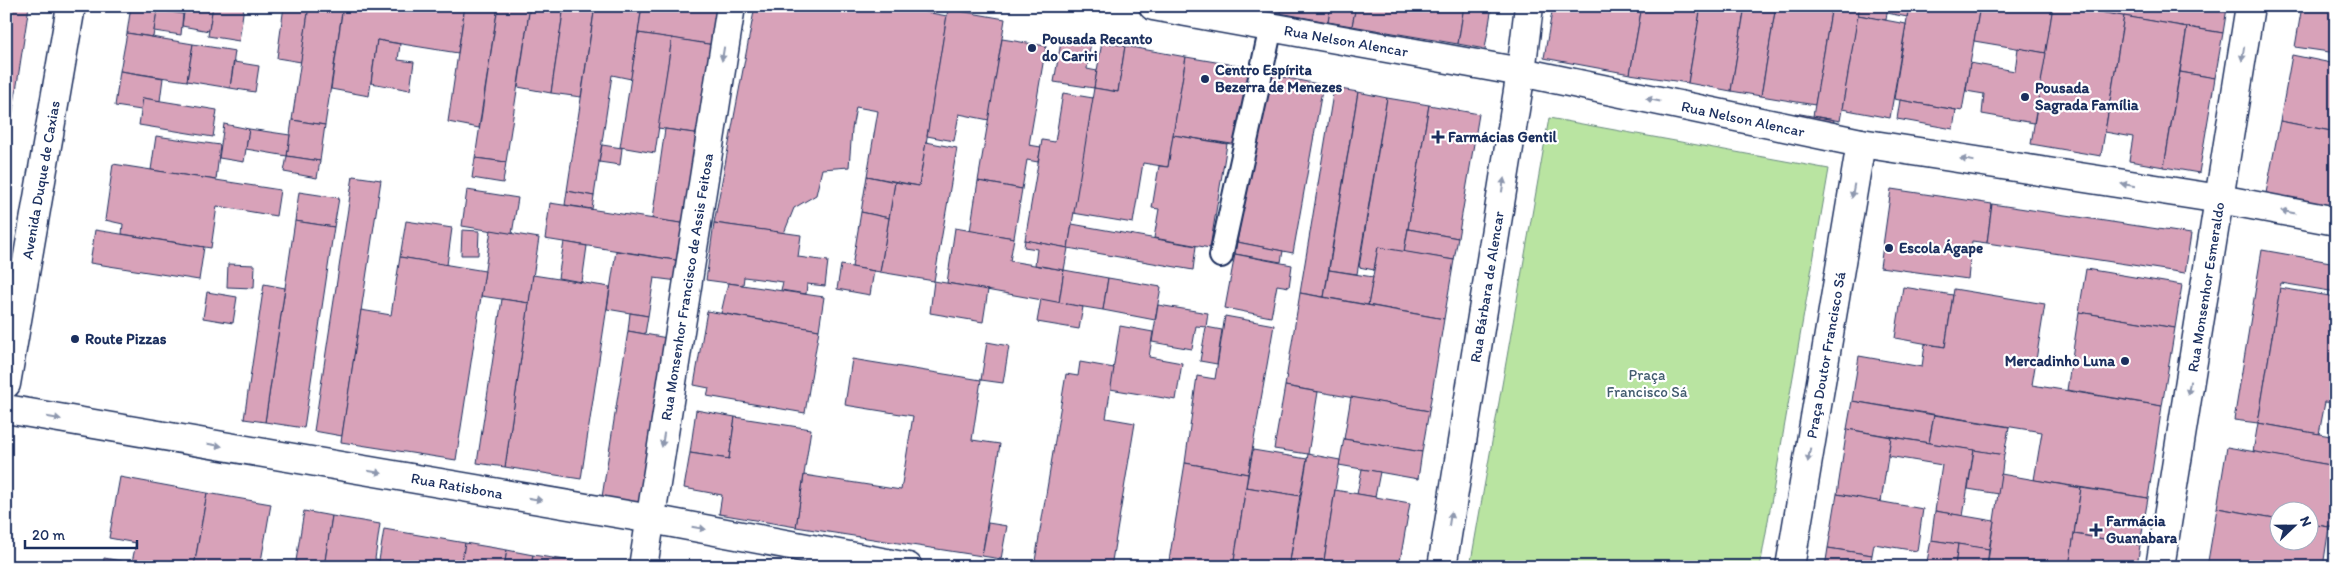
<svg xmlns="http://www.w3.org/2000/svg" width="2342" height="573" font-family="Itim,sans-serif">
<rect width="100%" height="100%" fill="#fff"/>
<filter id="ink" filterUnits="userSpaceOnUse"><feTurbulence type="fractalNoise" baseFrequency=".02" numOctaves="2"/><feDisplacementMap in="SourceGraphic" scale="10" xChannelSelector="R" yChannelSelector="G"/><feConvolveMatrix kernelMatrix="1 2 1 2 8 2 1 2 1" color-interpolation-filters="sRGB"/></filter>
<g filter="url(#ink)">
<polygon fill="#b9e4a1" stroke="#6a8a80" points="1549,118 1829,169 1760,567 1470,567"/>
<g fill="#d8a2b9" stroke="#1b2f5e">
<polygon points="6,6 29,6 13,111 6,110"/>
<polygon points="131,6 158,6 153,37 127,33"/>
<polygon points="185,6 213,6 209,31 182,26"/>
<polygon points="213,6 244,6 239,41 208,36"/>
<polygon points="284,6 309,6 301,62 277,58"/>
<polygon points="309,6 343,6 325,125 292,120"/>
<polygon points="343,6 465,6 458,53 377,40 369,96 331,89"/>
<polygon points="465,6 498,6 479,128 448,122"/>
<polygon points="498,6 530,6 506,162 475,158"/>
<polygon points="530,6 564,6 551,93 518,87"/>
<polygon points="564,6 595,6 581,97 551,93"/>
<polygon points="595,6 642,6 631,79 612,75 594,196 567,191"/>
<polygon points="642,6 720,6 714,45 638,33"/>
<polygon points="755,6 893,6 947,16 919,186 867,176 878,111 856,107 852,129 849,167 822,169 816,195 794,208 784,233 714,223"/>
<polygon points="1262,6 1282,6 1280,13 1262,10"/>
<polygon points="1282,6 1331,6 1328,22 1280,13"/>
<polygon points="1331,6 1356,6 1352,26 1328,22"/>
<polygon points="1356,6 1464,6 1458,44 1352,26"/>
<polygon points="1464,6 1492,6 1485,49 1458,44"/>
<polygon points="1553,6 1642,6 1630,74 1544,58"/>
<polygon points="1642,6 1701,6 1688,83 1630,74"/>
<polygon points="1701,6 1745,6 1731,91 1688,83"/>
<polygon points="1745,6 1776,6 1761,96 1731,91"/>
<polygon points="1776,6 1832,6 1815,105 1761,96"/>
<polygon points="1832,6 1860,6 1840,121 1813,116"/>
<polygon points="1860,6 1888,6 1886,20 1858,15"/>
<polygon points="1888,6 1909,6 1907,17 1887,13"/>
<polygon points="1909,6 1980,6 1962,111 1894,99"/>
<polygon points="1980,6 2053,6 2046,53 1974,41"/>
<polygon points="2053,6 2068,6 2124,16 2101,156 2031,144"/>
<polygon points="2068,6 2106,6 2105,13"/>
<polygon points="2106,6 2217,6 2227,8 2223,33 2105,13"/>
<polygon points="2302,6 2336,6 2336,53 2295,47"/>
<polygon points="948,9 1005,19 989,120 959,114 954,141 927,136"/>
<polygon points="157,10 183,14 181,35 154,31"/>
<polygon points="1858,15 1906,24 1890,118 1842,109"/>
<polygon points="2124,16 2187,27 2164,167 2129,161 2133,137 2105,132"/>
<polygon points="2187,27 2223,33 2215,78 2180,72"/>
<polygon points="127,33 193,44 187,81 120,71"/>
<polygon points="638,33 672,38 655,153 620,147"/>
<polygon points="1062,36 1091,41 1087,69 1097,71 1094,88 1054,82"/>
<polygon points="672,38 714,45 701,134 658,128"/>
<polygon points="1002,39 1046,46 1029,145 1041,147 1038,162 1027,160 1022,189 978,181"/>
<polygon points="377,40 400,44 398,60 414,62 410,90 371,83"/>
<polygon points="1102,42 1125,46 1118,92 1094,88"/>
<polygon points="193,44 235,51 230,88 187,81"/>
<polygon points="1125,46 1186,57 1168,167 1143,163 1133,223 1073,213 1094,88 1118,92"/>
<polygon points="2018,48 2046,53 2034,123 1982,114 1984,94 1966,91 1970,63 2015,71"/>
<polygon points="2292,55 2336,64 2336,132 2280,121"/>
<polygon points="1186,57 1251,68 1238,145 1173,135"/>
<polygon points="234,62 259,66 255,92 230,88"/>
<polygon points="120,71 163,78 160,101 143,98 141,110 115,106"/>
<polygon points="2180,72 2215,78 2199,173 2164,167"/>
<polygon points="1267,74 1323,85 1293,253 1237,242"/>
<polygon points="1334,88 1358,92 1324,297 1300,293"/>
<polygon points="1358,92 1387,98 1357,274 1329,270"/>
<polygon points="1063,93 1093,98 1068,248 1025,240 1042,140 1055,142"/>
<polygon points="143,98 217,110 213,137 139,125"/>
<polygon points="1387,98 1429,105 1404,252 1378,247 1374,270 1359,267"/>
<polygon points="1900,100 1956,110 1953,129 1897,119"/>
<polygon points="1429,105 1479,114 1458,238 1408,229"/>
<polygon points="6,110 13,111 6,156"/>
<polygon points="1795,113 1834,120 1832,135 1793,128"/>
<polygon points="292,120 325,125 320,161 287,156"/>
<polygon points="2280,121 2336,132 2336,196 2334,206 2266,193"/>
<polygon points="224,124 249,129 244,162 219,158"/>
<polygon points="249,129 290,135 287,156 246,149"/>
<polygon points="665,129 701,134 687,224 652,219"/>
<polygon points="1173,135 1227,144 1210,248 1154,238 1159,209 1152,208 1159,166 1168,167"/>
<polygon points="156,136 220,145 216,180 151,170"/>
<polygon points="926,142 957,148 934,281 880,272 895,182 919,186"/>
<polygon points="602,145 622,148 620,165 599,162"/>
<polygon points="287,156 320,161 317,178 284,172"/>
<polygon points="475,158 506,162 503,183 472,178"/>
<polygon points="113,164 280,190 276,216 217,206 211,248 122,234 123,224 105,220"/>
<polygon points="353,176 381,180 342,436 314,431"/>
<polygon points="867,176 895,182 889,218 861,212"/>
<polygon points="978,181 1022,189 1014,238 970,231"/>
<polygon points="1891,189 1992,204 1987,243 1972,241 1968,279 1880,267"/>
<polygon points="467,190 518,198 512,234 462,226"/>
<polygon points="567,191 594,196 592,209 565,205"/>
<polygon points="299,192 339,198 334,227 295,221"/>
<polygon points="550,203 687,224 681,261 545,239"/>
<polygon points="1992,204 2191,234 2185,273 1987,243"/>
<polygon points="861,212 889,218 880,272 852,267"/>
<polygon points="295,221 334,227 304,428 265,422"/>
<polygon points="406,221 452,228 447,265 400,257"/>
<polygon points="714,223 801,235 798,257 828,261 825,286 807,284 806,294 781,290 783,282 744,277 743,285 706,280"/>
<polygon points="1072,224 1196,246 1193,270 1068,248"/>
<polygon points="955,228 1014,238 1010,261 1064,270 1059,303 947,283"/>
<polygon points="1408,229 1458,238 1454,260 1404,252"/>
<polygon points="95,230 204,247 199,280 90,263"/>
<polygon points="462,230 479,231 478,255 461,255"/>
<polygon points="491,230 539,238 529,303 481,296"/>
<polygon points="1025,240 1068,248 1064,270 1035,265 1037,249 1024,247"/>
<polygon points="564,242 587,246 582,282 558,278"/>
<polygon points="1237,242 1283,251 1281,262 1235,254"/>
<polygon points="1378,247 1454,260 1444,319 1368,305"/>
<polygon points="2262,250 2336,263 2336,292 2281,283 2258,423 2234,420"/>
<polygon points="616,251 681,261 678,281 654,278 648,316 607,309"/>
<polygon points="1235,254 1292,265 1289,287 1277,285 1271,317 1225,308"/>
<polygon points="400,257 485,271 456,460 341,442 361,310 391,315"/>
<polygon points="228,264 255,265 254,288 227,287"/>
<polygon points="841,265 874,271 870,295 837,289"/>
<polygon points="2086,269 2182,285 2175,328 2079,312"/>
<polygon points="1064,270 1108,278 1103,310 1059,303"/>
<polygon points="1329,270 1373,277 1368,305 1324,297"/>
<polygon points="533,275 610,287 581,479 505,467"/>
<polygon points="1108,278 1161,287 1155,320 1103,310"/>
<polygon points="934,281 988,290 983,322 930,313"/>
<polygon points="728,283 824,297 819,330 721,313"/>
<polygon points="264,284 285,288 265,422 244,419"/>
<polygon points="1903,287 1953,295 1945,347 1895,338"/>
<polygon points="2280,288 2336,297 2336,403 2325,402 2319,434 2258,423"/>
<polygon points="1954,289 2045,304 2032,385 2162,406 2148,498 2034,480 2042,432 1852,401 1859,356 1922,367 1925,344 1945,347"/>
<polygon points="207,292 237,297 233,323 203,318"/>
<polygon points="1300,293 1444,319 1429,411 1285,386"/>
<polygon points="502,299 529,303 505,467 477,463"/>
<polygon points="1041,299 1083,307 1079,329 1037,322"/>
<polygon points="1158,305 1208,313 1206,327 1196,326 1192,349 1152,342"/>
<polygon points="707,311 819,330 805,413 707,396 709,388 694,385"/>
<polygon points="2079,312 2175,328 2162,406 2067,390"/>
<polygon points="630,313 648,316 645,334 628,331"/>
<polygon points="1225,316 1274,325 1248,474 1185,463 1197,376 1215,379"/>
<polygon points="1120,326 1153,332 1149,357 1182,363 1176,400 1110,389"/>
<polygon points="1206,327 1222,330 1217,364 1200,361"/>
<polygon points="628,331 667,338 642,503 602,497"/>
<polygon points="987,342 1009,346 1003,383 981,380"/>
<polygon points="852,359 981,380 972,440 1000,444 982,556 796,527 804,475 901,490 913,416 845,405"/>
<polygon points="1080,362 1114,368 1106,418 1135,423 1111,567 1034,567 1066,374 1078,376"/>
<polygon points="1285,386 1318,392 1308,454 1274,449"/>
<polygon points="1351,397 1429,411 1422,452 1344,439"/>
<polygon points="1852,401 1934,415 1929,443 1847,429"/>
<polygon points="696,410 735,417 729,459 690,453"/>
<polygon points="1934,415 2009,427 2004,455 1929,443"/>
<polygon points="735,417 811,429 796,527 719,514 722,495 684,488 690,453 729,459"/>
<polygon points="2258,423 2336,437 2336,466 2253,452"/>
<polygon points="1847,429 1891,437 1881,502 1837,494"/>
<polygon points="1891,437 1974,450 1963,516 1935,511 1942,465 1888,456"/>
<polygon points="1344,439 1422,452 1418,479 1339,465"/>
<polygon points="2227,447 2336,466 2336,528 2310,524 2310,510 2280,510 2280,519 2217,508"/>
<polygon points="1253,450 1307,459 1300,496 1246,487"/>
<polygon points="1974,450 2004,455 1999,494 1968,489"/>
<polygon points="1308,454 1340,460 1335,490 1323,567 1289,567"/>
<polygon points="1185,463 1248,474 1233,567 1168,567"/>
<polygon points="1362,469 1380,472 1375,497 1357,494"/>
<polygon points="2001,474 2081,488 2069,567 1987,567"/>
<polygon points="120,477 207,493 194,567 131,567 136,543 109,538"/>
<polygon points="1246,487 1300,496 1289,567 1233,567"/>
<polygon points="2081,488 2148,498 2140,545 2074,534"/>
<polygon points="1335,490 1410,503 1399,567 1323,567"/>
<polygon points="207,493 271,504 260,567 194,567"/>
<polygon points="1837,494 1923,509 1917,551 1874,544 1872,555 1828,548"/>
<polygon points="2217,508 2280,519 2280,540 2310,540 2310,524 2329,527 2323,567 2207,567"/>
<polygon points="304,511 332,516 324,567 295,567"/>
<polygon points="1935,511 1994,521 1989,549 1931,540"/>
<polygon points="332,516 380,524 375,559 379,560 378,567 324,567"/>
<polygon points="988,523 1007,526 1001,559 982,556"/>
<polygon points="384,529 465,543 461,567 378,567"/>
<polygon points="2074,534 2140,545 2137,567 2069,567"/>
<polygon points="1931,540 1958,544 1955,567 1926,567"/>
<polygon points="465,543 507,550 504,567 461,567"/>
<polygon points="1958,544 1989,549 1987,567 1955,567"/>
<polygon points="1828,548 1872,555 1870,567 1825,567"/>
<polygon points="507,550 533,555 531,567 504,567"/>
<polygon points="533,555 572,561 571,567 531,567"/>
<polygon points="104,558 132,563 131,567 103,567"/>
<polygon points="2324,561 2336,563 2336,567 2323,567"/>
</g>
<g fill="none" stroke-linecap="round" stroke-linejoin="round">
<g stroke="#1b2f5e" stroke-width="26">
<polyline id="service" points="1221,256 1271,27"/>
</g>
<g stroke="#1b2f5e" stroke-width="31">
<g id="minor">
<polyline points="1153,6 1521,72 1861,143 2220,199 2336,221"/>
<polyline points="6,409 651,519 908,567"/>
<polyline points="643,567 731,6"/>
<polyline points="1442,567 1521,72 1529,6"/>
<polyline points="1790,567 1861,143"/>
</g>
</g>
<g stroke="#1b2f5e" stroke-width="31">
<g id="secondary">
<polyline points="6,384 71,6"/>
<polyline points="2160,567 2250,6"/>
</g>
</g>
<use href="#service" stroke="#fff" stroke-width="22"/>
<use href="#minor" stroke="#fff" stroke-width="28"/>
<use href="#secondary" stroke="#fff" stroke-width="28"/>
</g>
<defs><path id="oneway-solid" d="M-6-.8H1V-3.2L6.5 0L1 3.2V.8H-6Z" transform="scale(1.25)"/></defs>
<g fill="#8d97ae">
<use href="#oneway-solid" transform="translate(723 54) rotate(99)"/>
<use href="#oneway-solid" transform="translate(2243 54) rotate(99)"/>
<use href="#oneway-solid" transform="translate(1653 100) rotate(-168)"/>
<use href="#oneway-solid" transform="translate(1967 160) rotate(-171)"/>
<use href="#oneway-solid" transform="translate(1503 185) rotate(-81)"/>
<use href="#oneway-solid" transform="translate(2128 185) rotate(-171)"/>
<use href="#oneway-solid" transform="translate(1853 191) rotate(100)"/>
<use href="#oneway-solid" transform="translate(2288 212) rotate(-169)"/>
<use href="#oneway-solid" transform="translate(2189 388) rotate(99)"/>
<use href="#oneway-solid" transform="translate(54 418) rotate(10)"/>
<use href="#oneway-solid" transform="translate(663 440) rotate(99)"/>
<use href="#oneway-solid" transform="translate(215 445) rotate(10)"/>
<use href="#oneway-solid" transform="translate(1809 455) rotate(100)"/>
<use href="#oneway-solid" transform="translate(375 472) rotate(10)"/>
<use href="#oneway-solid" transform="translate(535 499) rotate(10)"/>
<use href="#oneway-solid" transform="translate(1450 519) rotate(-81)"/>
<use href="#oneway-solid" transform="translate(699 528) rotate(10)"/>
</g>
</g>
<g fill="#1b2f5e" stroke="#fff" stroke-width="2">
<circle cx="1032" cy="48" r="5"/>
<circle cx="1205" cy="79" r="5"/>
<circle cx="2025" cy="97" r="5"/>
<path d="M1435.5 129.5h5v5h5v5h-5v5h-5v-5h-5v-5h5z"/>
<circle cx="1889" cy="248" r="5"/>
<circle cx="75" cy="339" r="5"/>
<circle cx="2125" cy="361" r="5"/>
<path d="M2093.5 522.5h5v5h5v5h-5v5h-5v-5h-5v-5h5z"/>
</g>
<g text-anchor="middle" stroke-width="4.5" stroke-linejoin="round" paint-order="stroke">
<g font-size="15" font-weight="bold" fill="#1b2f5e" stroke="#fff" text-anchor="start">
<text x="1042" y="44">Pousada Recanto<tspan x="1042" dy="17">do Cariri</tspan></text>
<text x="1215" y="75">Centro Espírita<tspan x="1215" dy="17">Bezerra de Menezes</tspan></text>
<text x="2035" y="93">Pousada<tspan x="2035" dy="17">Sagrada Família</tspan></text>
<text x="1448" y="142">Farmácias Gentil</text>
<text x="1899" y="253">Escola Ágape</text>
<text x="85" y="344">Route Pizzas</text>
<text x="2115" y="366" text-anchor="end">Mercadinho Luna</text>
<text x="2106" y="526">Farmácia<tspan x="2106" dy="17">Guanabara</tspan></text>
</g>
<g font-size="15" fill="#1b2f5e" stroke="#fff">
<text transform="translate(1346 41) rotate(10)" y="5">Rua Nelson Alencar</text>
<text transform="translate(1743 119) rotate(12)" y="5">Rua Nelson Alencar</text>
<text transform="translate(41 180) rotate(-80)" y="5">Avenida Duque de Caxias</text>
<text transform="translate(687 287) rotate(-81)" y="5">Rua Monsenhor Francisco de Assis Feitosa</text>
<text transform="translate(1487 287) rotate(-81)" y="5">Rua Bárbara de Alencar</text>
<text transform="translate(2206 287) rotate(-81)" y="5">Rua Monsenhor Esmeraldo</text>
<text transform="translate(1826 355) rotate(-80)" y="5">Praça Doutor Francisco Sá</text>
<text transform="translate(457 486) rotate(10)" y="5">Rua Ratisbona</text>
</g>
<g font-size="15" fill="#425c6f" stroke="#fff">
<text x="1647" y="380">Praça<tspan x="1647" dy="17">Francisco Sá</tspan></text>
</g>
</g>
<rect width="2342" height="573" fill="none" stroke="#fff" stroke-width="25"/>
<rect x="12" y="12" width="2317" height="548" fill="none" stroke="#1b2f5e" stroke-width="2" filter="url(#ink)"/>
<g transform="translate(2294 526) rotate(68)"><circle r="24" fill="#ffffff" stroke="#a4acbf"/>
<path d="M0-4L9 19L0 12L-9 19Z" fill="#1b2f5e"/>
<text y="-8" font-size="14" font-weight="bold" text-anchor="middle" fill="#1b2f5e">N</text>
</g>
<path d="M25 540v8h112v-8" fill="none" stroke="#1b2f5e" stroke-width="2.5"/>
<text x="32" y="540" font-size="15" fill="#1b2f5e" stroke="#ffffff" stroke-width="4" paint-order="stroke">20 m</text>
</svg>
